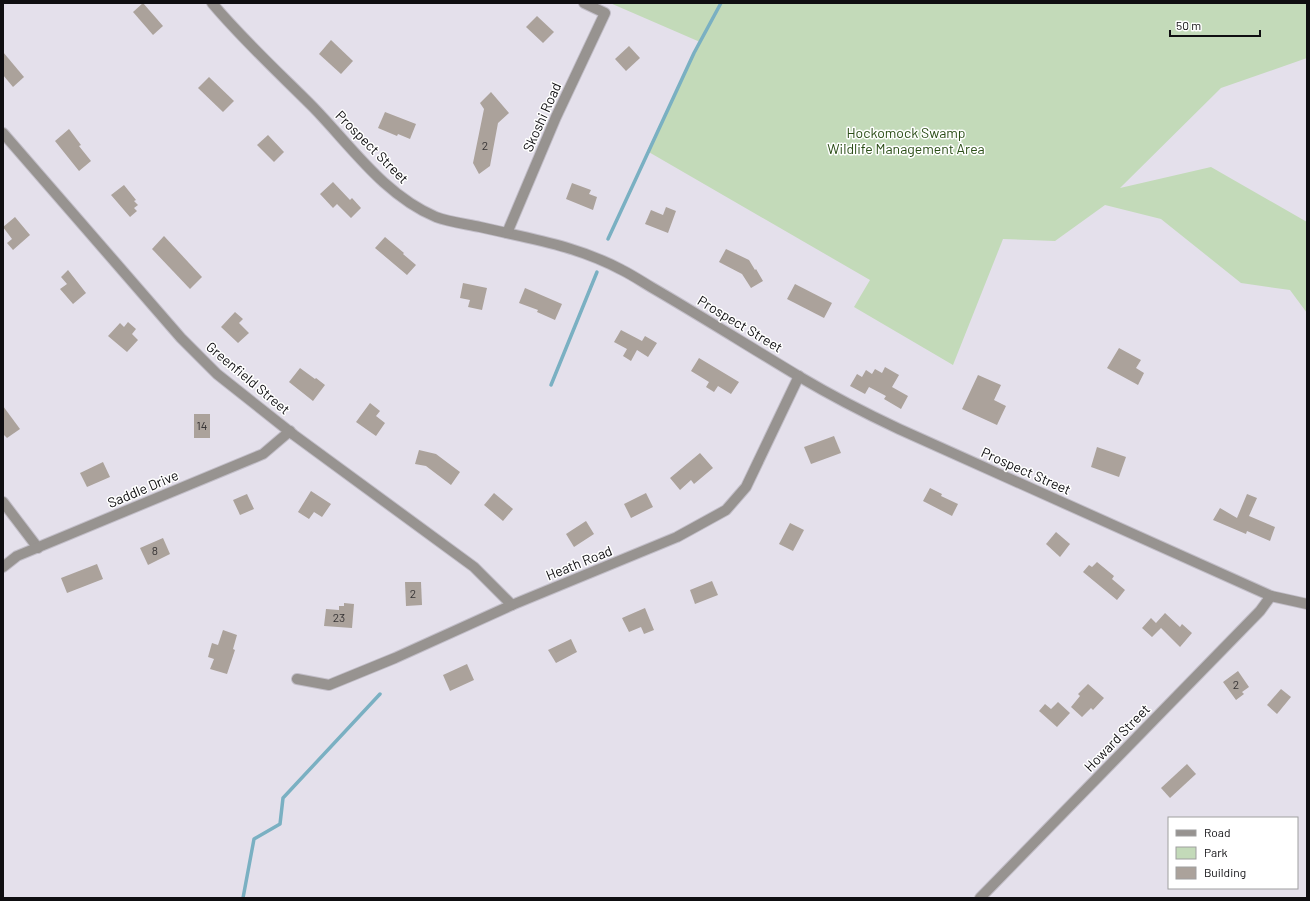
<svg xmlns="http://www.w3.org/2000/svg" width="1310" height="901" font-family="Barlow,sans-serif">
<rect width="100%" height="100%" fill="#e4e0eb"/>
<polygon fill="#c3dab9" points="610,3 1307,3 1307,58 1221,88 1120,188 1211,167 1307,222 1307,313 1290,290 1241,283 1161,219 1105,205 1055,241 1003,239 953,365 854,307 870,280 647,151 700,42"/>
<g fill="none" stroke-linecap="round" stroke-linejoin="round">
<g stroke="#7ab0c2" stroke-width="3.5">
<polyline points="608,239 694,53 721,3"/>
<polyline points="551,385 597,272"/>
<polyline points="243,898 254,839 280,824 283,798 380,694"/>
</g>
</g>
<g fill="#aba29b">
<polygon points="143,3 163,26 153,35 133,12"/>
<polygon points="537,16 554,32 543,43 526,27"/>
<polygon points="331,40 353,61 341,74 319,54"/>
<polygon points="629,46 640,58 626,71 615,59"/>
<polygon points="3,52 24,77 13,87 3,75"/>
<polygon points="209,77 234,101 223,112 198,88"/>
<polygon points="491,92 509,113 498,123 490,166 479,174 473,163 484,109 480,103"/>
<polygon points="385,112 416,124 410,139 398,134 397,136 378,128"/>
<polygon points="69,129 81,145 79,146 91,161 79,171 55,141"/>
<polygon points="268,135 284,152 274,162 257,145"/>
<polygon points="333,182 350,200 352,198 361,208 351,218 337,204 333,208 320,194"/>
<polygon points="572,183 591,190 589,194 597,197 593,210 566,199"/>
<polygon points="124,185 136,200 134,201 138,205 134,208 137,211 130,217 111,195"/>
<polygon points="666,207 676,211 668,233 645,224 651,210 663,215"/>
<polygon points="15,217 30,235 13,250 7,243 12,239 3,227"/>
<polygon points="164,236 202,277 190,289 152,249"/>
<polygon points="385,237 404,253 403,254 416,265 407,275 375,248"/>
<polygon points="726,249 749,260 755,270 756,269 763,281 751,288 742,274 719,262"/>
<polygon points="68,270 86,293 73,304 60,289 67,284 61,277"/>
<polygon points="463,283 487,288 482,310 468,307 470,300 460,298"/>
<polygon points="795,284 832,303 824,318 787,299"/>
<polygon points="525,288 562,304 555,320 537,312 538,310 519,303"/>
<polygon points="235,312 243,319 239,323 249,333 238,343 221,327"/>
<polygon points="128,322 136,329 132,334 138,340 127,352 108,336 120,323 124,327"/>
<polygon points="621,330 642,341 645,336 657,343 648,357 637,350 631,361 623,356 627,349 614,342"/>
<polygon points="1119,348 1141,360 1136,368 1144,373 1138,385 1107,368"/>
<polygon points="699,358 739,382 731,394 718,386 714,392 706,387 709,382 691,371"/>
<polygon points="885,367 899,375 892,387 908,396 901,409 884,399 886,396 869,387 865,394 850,386 857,374 862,377 866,370 872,374 875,369 882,373"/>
<polygon points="300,368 315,379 316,378 325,385 313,401 289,382"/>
<polygon points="978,375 1001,385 994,400 1006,406 997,425 962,409"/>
<polygon points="370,403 380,411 376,416 385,423 376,436 356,422"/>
<polygon points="3,406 20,429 7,438 3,434"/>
<rect x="194" y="414" width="16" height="24"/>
<polygon points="834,436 841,453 811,464 804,447"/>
<polygon points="1097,447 1126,457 1119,477 1091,467"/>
<polygon points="419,450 436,454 460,472 451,485 426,466 415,464"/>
<polygon points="700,453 713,468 694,484 691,480 680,490 670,478"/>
<polygon points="103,462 110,477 87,487 80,473"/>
<polygon points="930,488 942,494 941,496 958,504 952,516 923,501"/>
<polygon points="311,491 331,504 322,517 314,512 309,519 298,512"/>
<polygon points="494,493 513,509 503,521 484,505"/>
<polygon points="646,493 653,507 631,518 624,504"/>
<polygon points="247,494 254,509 240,515 233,500"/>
<polygon points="1247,494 1257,498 1249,516 1275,527 1270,541 1247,531 1246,534 1213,520 1220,508 1237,518"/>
<polygon points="586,521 594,534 574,547 566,534"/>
<polygon points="790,523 804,530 793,551 779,544"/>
<polygon points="1056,532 1070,544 1060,557 1046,544"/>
<polygon points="163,538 170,554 148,565 140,548"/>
<polygon points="1097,562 1114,576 1112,579 1125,590 1117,600 1083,572 1089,565 1092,567"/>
<polygon points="97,564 103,579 67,593 61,578"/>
<polygon points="712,581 718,595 695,604 690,590"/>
<polygon points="405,582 421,582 422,605 406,606"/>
<polygon points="344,603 354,604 352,628 324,626 326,609 339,610 339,606 344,606"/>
<polygon points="645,608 654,630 644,634 641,627 629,632 622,618"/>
<polygon points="1165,613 1180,627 1182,624 1192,633 1180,647 1161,628 1152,637 1142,628 1151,618 1156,623"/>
<polygon points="223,630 237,635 233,649 235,650 227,674 210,669 214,659 208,657 212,643 218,645"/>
<polygon points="571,639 577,652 556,663 548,650"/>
<polygon points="467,664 474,680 450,691 443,675"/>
<polygon points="1238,671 1249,687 1242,692 1244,694 1236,700 1223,682"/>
<polygon points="1088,684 1104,698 1093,710 1091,708 1082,717 1071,707 1080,696 1078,694"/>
<polygon points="1281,689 1291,697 1277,714 1267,705"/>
<polygon points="1058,702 1070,713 1057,727 1039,711 1045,704 1051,709"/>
<polygon points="1187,764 1196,774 1170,798 1161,788"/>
</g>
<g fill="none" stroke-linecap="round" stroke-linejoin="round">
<g stroke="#c2bec8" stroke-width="12">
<g id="minor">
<path d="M212 3C243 40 279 73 313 107 351 146 384 195 436 217 449 222 466 224 480 227 531 239 575 245 622 270 632 275 641 281 651 287 701 316 750 347 800 377 832 396 865 413 899 429L1271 596 1307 604"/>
<polyline points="3,133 181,338 217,374 294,435 474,567 512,605"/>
<polyline points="507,233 556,117 605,13 584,3"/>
<polyline points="3,502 38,548"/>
<polyline points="3,567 17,556 263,454 290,431"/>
<polyline points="297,679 329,685 395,658 512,605 677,537 726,510 746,487 799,376"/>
<polyline points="980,898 1260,611 1271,596"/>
</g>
</g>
<use href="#minor" stroke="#979390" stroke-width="10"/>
</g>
<g text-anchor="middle" stroke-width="3" stroke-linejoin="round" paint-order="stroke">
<g font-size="12" fill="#363334">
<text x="485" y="150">2</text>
<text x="202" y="430">14</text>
<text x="155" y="555">8</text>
<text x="413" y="598">2</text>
<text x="339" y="622">23</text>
<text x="1236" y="689">2</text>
</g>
<g font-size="14" fill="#0f0e11" stroke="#fff">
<text transform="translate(542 117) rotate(-66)" y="5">Skoshi Road</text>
<text transform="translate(372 147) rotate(45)" y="5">Prospect Street</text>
<text transform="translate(740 324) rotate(31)" y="5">Prospect Street</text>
<text transform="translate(248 378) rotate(40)" y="5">Greenfield Street</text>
<text transform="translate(1026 471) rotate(24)" y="5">Prospect Street</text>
<text transform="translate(143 489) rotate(-23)" y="5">Saddle Drive</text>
<text transform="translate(579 563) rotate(-22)" y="5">Heath Road</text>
<text transform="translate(1117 738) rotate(-46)" y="5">Howard Street</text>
</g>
<g font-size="14" fill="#2a4d16" stroke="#fff">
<text x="906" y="138">Hockomock Swamp<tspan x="906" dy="16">Wildlife Management Area</tspan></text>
</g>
</g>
<rect width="1310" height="901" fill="none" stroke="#0f0e11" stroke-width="8"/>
<rect x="1168" y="817" width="130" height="72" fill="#ffffff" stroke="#9f9fa0"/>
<rect x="1176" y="830" width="20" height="6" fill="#979390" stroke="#9f9fa0"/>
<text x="1204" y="837" font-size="12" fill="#0f0e11">Road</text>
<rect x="1176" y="847" width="20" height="12" fill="#c3dab9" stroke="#9f9fa0"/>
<text x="1204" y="857" font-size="12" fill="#0f0e11">Park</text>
<rect x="1176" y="867" width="20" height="12" fill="#aba29b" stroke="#9f9fa0"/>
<text x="1204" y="877" font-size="12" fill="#0f0e11">Building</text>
<path d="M1170 30v6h90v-6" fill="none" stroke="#0f0e11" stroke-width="2"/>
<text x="1176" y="30" font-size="12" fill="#0f0e11" stroke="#ffffff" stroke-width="3" paint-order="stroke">50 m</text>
</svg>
